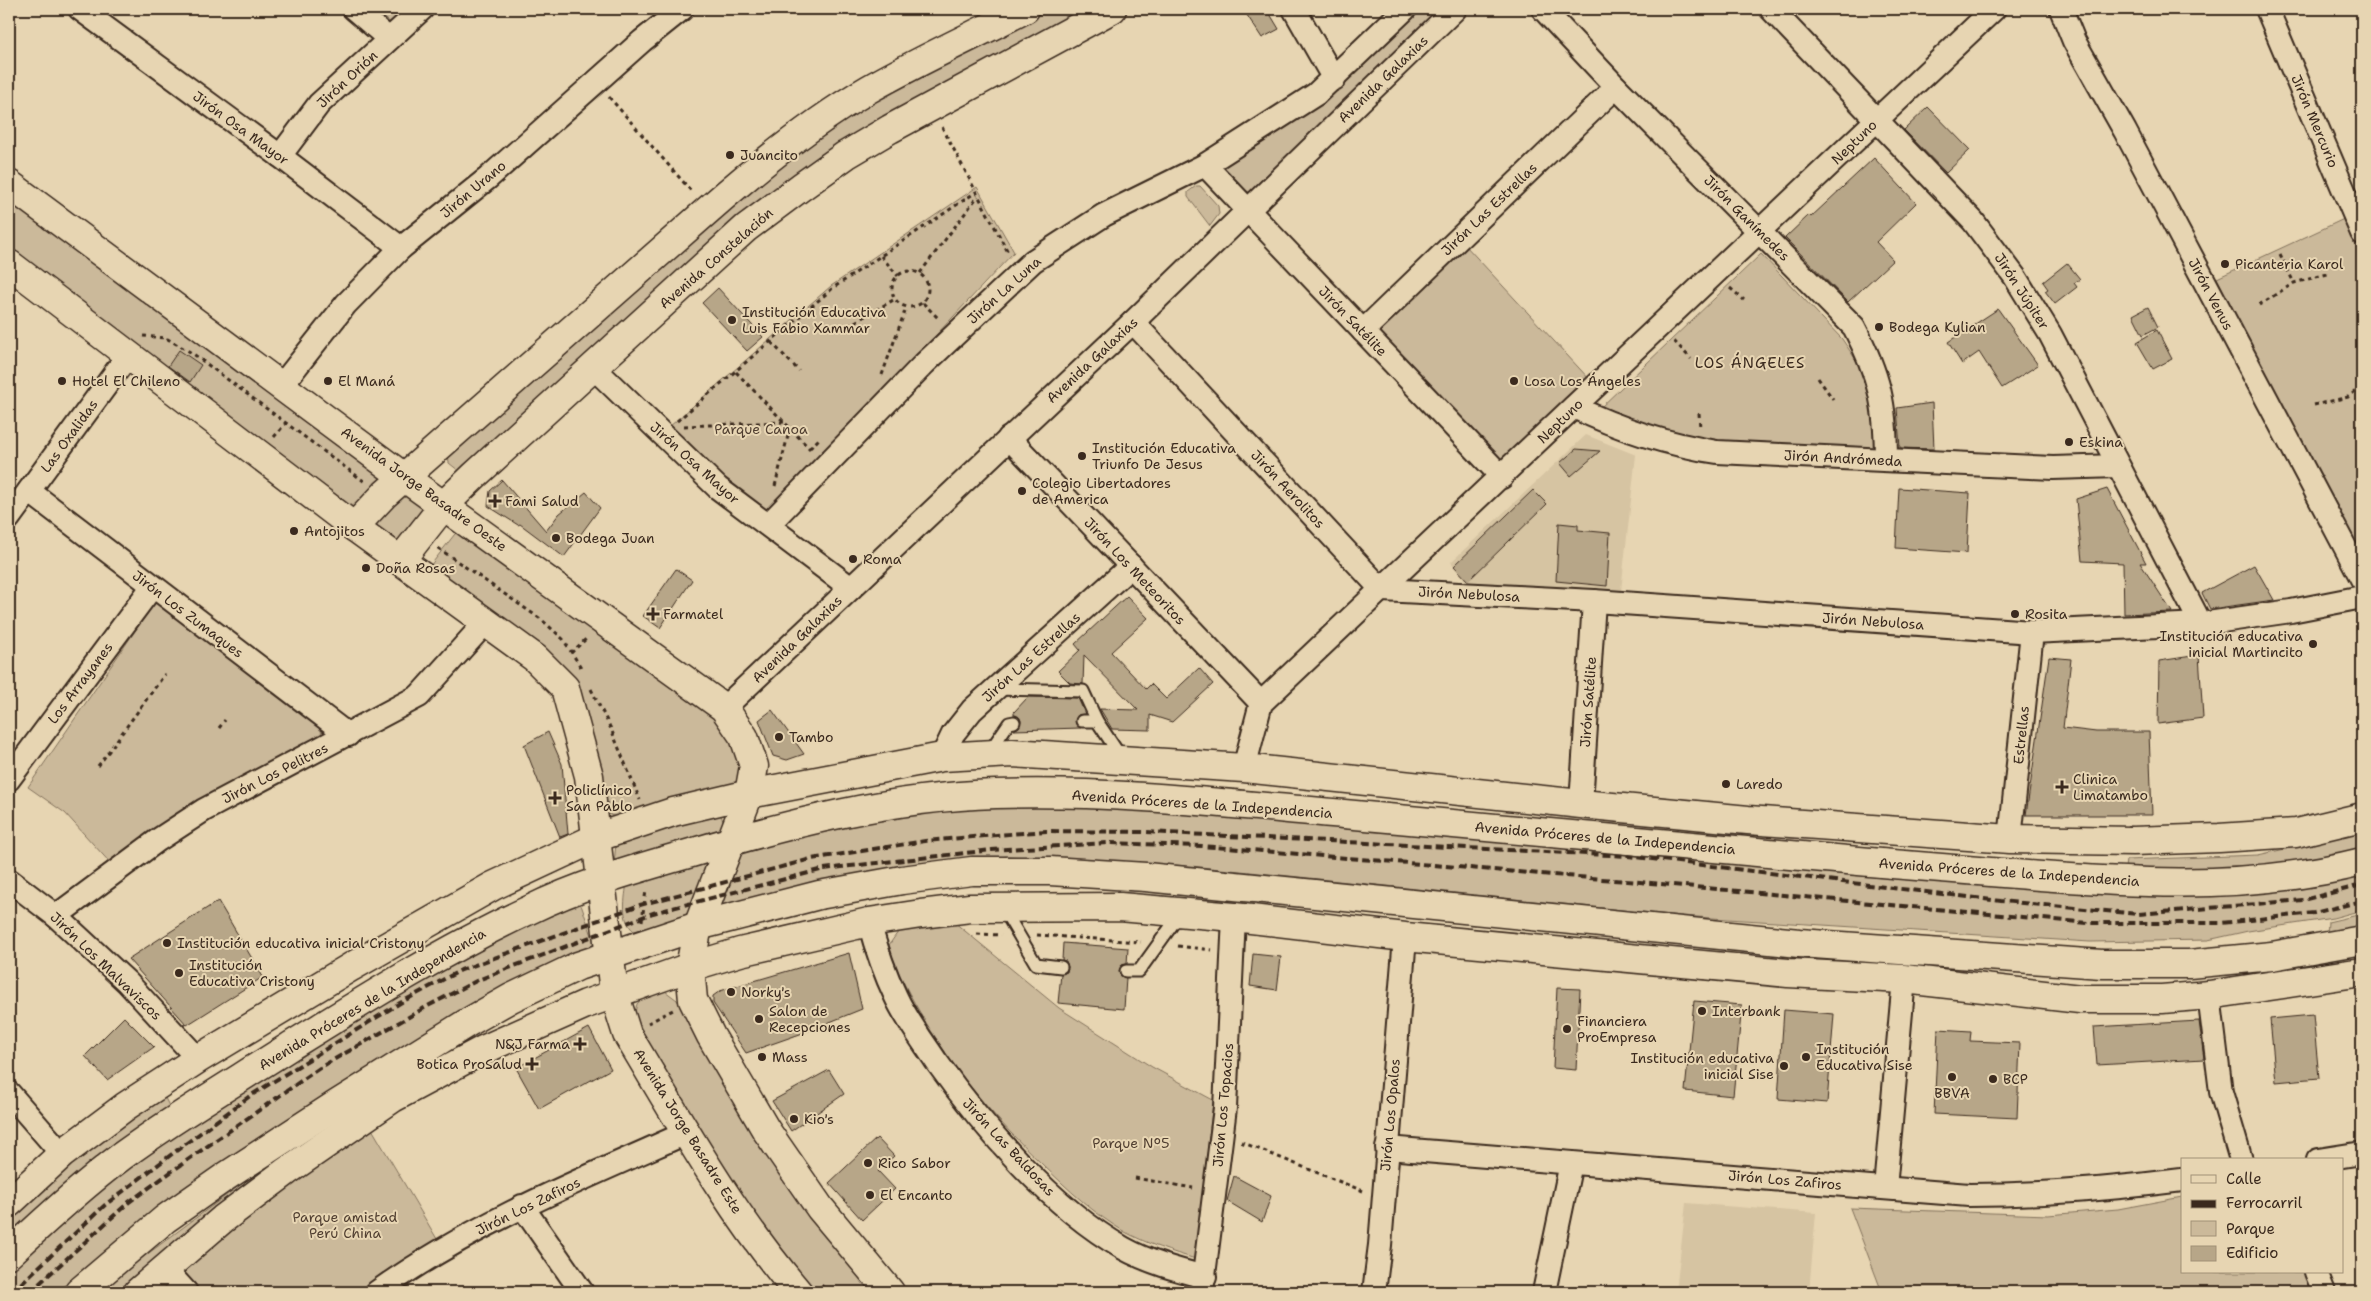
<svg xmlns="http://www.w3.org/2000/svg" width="2371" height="1301" font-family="'Shantell Sans',sans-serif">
<rect width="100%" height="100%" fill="#e7d5b2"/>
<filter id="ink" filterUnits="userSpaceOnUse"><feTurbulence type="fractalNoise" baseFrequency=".02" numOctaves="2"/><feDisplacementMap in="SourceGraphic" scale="10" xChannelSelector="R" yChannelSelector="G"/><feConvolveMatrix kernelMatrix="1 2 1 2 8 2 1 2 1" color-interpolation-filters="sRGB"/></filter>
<g filter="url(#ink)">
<g fill="#d6c4a2">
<polygon points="1586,435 1636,455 1621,591 1467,583 1451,562"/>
<polygon points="1686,1203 1816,1213 1809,1292 1676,1292"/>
</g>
<g fill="#cbb99a" stroke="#83725c">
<polygon points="373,9 406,9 391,23"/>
<polygon points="1044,9 1098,9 925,102 459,471 449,463 448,452 731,202 870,97"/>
<polygon points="1416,9 1439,9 1309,136 1249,192 1237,191 1218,170"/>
<polygon points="1196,186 1200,186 1218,206 1219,214 1210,226 1188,197 1188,192"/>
<polygon points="977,187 1014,252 769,513 711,471 669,427 831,286"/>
<polygon points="9,194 387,474 360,512 9,253"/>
<polygon points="2346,218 2362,262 2362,571 2217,278"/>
<polygon points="1465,245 1591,381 1504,470 1372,330"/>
<polygon points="1761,254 1842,339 1866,375 1879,446 1872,451 1720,444 1673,436 1599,409"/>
<polygon points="407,493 420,500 424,510 401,543 375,524 377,514"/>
<polygon points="458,530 709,703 742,755 742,777 734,785 630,821 610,815 580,708 568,677 555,659 543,646 430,566"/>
<polygon points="157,599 320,720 322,738 113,866 65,813 28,787"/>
<polygon points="994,804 1101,806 1272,818 1638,856 2165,895 2213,896 2283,888 2362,873 2362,910 2333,918 2248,931 2208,940 2090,942 1681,916 1191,866 1008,856 912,866 725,907 719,905 740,852 853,822"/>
<polygon points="715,812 721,815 724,825 719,832 614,865 616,843"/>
<polygon points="2362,832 2362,850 2282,871 2124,876 2126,860 2258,855"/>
<path d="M708 860 691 913 666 923 634 931C620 920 625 898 627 882Z"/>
<polygon points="580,902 595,944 526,975 487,997 122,1240 63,1292 9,1292 9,1269 43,1237 163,1140 496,936"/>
<polygon points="2362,914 2362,929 2327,936 2328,922"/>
<path d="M954 922 1059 1008 1152 1067 1213 1100 1196 1259C1171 1252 1148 1244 1125 1232 1094 1214 1068 1189 1043 1165 995 1119 960 1078 925 1021 911 997 896 972 889 945L898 932 925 925Z"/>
<polygon points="654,989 665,991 677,1000 738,1100 880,1292 810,1292 778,1256 654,1060 634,1016 637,1004 645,994"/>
<polygon points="164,1096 170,1108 9,1243 9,1218 88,1150"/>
<polygon points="372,1129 437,1239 363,1292 200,1292 183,1274 228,1229 276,1193"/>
<polygon points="244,1182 247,1189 117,1292 100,1292 110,1282"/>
<polygon points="2182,1197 2182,1272 2304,1272 2313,1292 1882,1292 1850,1208 2048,1215 2118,1209"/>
</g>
<g fill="#b7a688" stroke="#3b2a1e">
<polygon points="1243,9 1267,9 1279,29 1262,38"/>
<polygon points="1928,107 1970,150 1946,173 1904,130"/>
<polygon points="1874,158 1916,203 1876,242 1893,260 1848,302 1785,238 1809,215 1811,217"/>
<polygon points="2067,263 2080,279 2074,283 2077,287 2055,304 2045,291 2048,289 2043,282"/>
<polygon points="718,288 763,337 747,351 702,303"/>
<polygon points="2148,307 2158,327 2143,335 2133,315"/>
<polygon points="1998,309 2038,365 2002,388 1979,352 1962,364 1948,342"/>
<polygon points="2157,330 2172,359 2153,369 2137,342"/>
<polygon points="179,350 201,365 190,382 168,366"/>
<polygon points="1932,403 1934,449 1900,448 1897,408"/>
<polygon points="1576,449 1600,451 1571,476 1560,463"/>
<polygon points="502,480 546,531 559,514 586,492 600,508 564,557 520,524 518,525 488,506 490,491"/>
<polygon points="1899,488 1970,493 1967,553 1896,548"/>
<polygon points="2107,489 2146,563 2140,563 2172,612 2124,614 2123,563 2082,561 2076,499"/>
<polygon points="1533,490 1547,504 1468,581 1454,566"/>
<polygon points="1559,523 1578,525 1578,530 1610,533 1607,586 1556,581"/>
<polygon points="2254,565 2274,600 2210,609 2202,593"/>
<polygon points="676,569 692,580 660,628 643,616"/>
<polygon points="1127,596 1148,618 1111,652 1146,689 1151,684 1166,699 1199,668 1213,684 1172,722 1150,715 1150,730 1112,729 1100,709 1138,710 1084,655 1083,684 1070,683 1058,671 1080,650 1075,644"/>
<polygon points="2199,655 2203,718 2158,724 2159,661"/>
<polygon points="2049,657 2071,659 2063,728 2096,732 2149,732 2152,815 2026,815"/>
<polygon points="1028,697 1078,698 1085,714 1078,715 1075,721 1081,728 1014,730 1019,727 1021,721 1019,717 1014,715 1014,712"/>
<polygon points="772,710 804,754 787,760 773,756 759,720"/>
<polygon points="548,732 562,764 568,834 560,837 524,745"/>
<polygon points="218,901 263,977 187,1025 128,959"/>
<polygon points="1063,943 1128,948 1127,964 1122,965 1119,971 1120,975 1126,978 1124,1009 1058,1003 1061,974 1067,972 1068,967 1066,961 1062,960"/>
<polygon points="849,953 862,1009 800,1034 746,1053 713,1003 713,996 720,991"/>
<polygon points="1253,954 1281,957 1277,990 1250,986"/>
<polygon points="1557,988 1580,989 1576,1070 1553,1068"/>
<polygon points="1694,1001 1742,1005 1733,1096 1685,1091"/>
<polygon points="1784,1010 1834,1014 1827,1103 1778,1099"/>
<polygon points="2313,1015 2319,1078 2276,1082 2270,1019"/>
<polygon points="124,1017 154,1047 107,1080 85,1056"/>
<polygon points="2199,1021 2204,1059 2097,1065 2094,1027"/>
<polygon points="589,1028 611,1069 539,1109 516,1068"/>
<polygon points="1938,1029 1971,1031 1970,1041 2020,1043 2017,1118 1934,1114"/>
<polygon points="829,1070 844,1094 791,1131 772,1101"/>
<polygon points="877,1138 894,1156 878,1171 895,1189 862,1220 829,1183"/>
<polygon points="1234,1176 1271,1196 1262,1222 1227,1201"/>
</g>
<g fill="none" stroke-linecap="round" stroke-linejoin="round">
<g stroke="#3b2a1e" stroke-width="15">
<g id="lane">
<polyline points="996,689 1083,691 1097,721"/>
<polyline points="1082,721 1097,721 1121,757"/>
<polyline points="989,752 1009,723 1014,722"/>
<polyline points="1004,910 1036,964 1061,967"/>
<polyline points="1126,971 1139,971 1180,914"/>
</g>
</g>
<g stroke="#3b2a1e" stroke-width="26">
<g id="street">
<polyline points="80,9 280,156 401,248"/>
<polyline points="354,9 389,39"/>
<polyline points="1294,9 1334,79"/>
<path d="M1543 9 1616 87 1854 327C1879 375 1886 405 1886 460"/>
<polyline points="1771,9 1973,221 2015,277 2050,334 2201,624"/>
<polyline points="2061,9 2074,41 2125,131 2362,579"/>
<polyline points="2267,9 2362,233"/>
<polyline points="280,156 319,104 422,9"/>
<polyline points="1205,165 1502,477"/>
<polyline points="1133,322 1382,590"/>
<polyline points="1363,331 1616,87"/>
<polyline points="593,367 718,488 851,588"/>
<polyline points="281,386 346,304 401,248 488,178 642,41 682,9"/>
<path d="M1574 407C1621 430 1666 444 1717 452L2053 468 2118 466"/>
<polyline points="1009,438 1261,703"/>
<polyline points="29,491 348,735"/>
<polyline points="9,518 129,354"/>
<polyline points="768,525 924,364 1033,261 1104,215 1205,165 1316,94 1405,9"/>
<polyline points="1382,590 1594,601 2032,632 2201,624 2291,611 2362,597"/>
<polyline points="724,708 1133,322 1455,9"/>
<polyline points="942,757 953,734 972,710 1131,566"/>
<polyline points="1244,768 1261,703 1994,9"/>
<polyline points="9,779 152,587"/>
<polyline points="1581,804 1594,601"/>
<polyline points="2010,839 2032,632"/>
<polyline points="9,880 56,916 127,982 198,1059"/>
<polyline points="56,916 158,840 204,810 419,696 485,623"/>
<path d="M869 922C876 948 884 972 896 997 906 1019 922 1040 936 1061 983 1127 1051 1207 1123 1248 1148 1262 1177 1270 1205 1277"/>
<polyline points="2209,995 2221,1092 2241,1160"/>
<polyline points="9,1093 62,1154"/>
<path d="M1387 1148 1969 1195C2041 1195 2111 1189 2182 1180"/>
<polyline points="2318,1160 2362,1153"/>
<polyline points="1885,1188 1904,979"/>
<polyline points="522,1206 582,1292"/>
<polyline points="165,1269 186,1292"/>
<polyline points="2316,1272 2324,1292"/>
<polyline points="1202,1291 1225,1108 1234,917"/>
<path d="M377 1292C472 1224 580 1180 686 1133"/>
<polyline points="1374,1292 1380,1245 1405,937"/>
<polyline points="1544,1292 1571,1163"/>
</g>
</g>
<g stroke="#3b2a1e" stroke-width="31">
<g id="secondary">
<polyline points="9,184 405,478 724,708 744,737 754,766 749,794 698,926 690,967 693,1000 711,1036 766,1130 820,1208 890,1292"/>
<path d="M9 264 354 527 535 658 565 688 589 776 614 993 627 1034C680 1122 731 1214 798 1292"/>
<path d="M354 527 385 494 708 210C758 166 811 123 869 89 920 60 973 36 1025 9"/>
<polyline points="400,561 444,505 475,475 746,228 801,187 846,155 890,129 1112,9"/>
<polyline points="9,1203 62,1154 126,1106 198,1059 351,967 493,886 598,837 673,812 749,794 942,757 1012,753 1244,768 1581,804 1748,820 2010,839 2133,841 2219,838 2296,833 2362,817"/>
<polyline points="138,1292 223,1219 287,1171 393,1098 483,1050 586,1004 690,967 740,952 869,922 921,914 970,908 1120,907 1234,917 1405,937 1788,973 1904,979 2080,999 2162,999 2209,995 2362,972"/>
</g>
</g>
<g stroke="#3b2a1e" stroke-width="31">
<g id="primary">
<path d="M9 1254C45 1220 82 1186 122 1156 175 1117 233 1083 289 1047 366 999 444 950 527 911 579 885 635 869 691 853 791 823 892 797 996 794 1112 790 1229 804 1344 814 1489 828 1634 841 1779 854 1854 861 1928 867 2003 873 2122 883 2244 892 2362 862"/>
<polyline points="79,1292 165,1219 225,1177 334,1106 467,1023 511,998 578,966 698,926 819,895 902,880 972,871 1050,871 1146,877 1799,943 2102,964 2189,964 2272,956 2362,940"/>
</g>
</g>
<g stroke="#3b2a1e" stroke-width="3" stroke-dasharray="4 4" stroke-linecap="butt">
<polyline points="609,97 692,192"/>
<polyline points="942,127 1009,254"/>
<polyline points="2280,254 2294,283"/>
<polyline points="881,256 898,276"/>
<circle cx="910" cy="289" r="18"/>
<polyline points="920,273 978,196"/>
<polyline points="1730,288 1744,300"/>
<polyline points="923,303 940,320"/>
<polyline points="2259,305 2294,283 2331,273"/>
<polyline points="841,330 895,299"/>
<polyline points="143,336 166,338 192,353 365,482"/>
<polyline points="1674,341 1691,359"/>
<polyline points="771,342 799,371"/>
<polyline points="736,372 810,449"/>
<polyline points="882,375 906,308"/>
<polyline points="1818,378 1833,399"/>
<polyline points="2314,405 2348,397 2362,386"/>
<polyline points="1699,413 1700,429"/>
<polyline points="677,421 833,288 976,192"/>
<polyline points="684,426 784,422"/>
<polyline points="274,437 286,423"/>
<polyline points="810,448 819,439"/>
<polyline points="775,486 790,428"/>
<polyline points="438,548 542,620 563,639 582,669"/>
<polyline points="571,653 588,637"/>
<polyline points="591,689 611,729 640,800"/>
<polyline points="219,728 225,720"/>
<polyline points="98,766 165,674"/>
<polyline points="642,921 646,890"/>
<polyline points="977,934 1001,935"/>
<polyline points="1037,935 1141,942"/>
<polyline points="1178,946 1212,950"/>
<polyline points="648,1023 673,1010"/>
<polyline points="1241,1142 1363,1191"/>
<polyline points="1135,1178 1193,1188"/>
<polyline points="821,1285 827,1292"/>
</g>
<use href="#lane" stroke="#e7d5b2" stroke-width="11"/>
<use href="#street" stroke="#e7d5b2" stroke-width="22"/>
<use href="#secondary" stroke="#e7d5b2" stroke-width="28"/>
<use href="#primary" stroke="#e7d5b2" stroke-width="28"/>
<g stroke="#3b2a1e" stroke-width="4" stroke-dasharray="8 4" stroke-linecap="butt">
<polyline points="12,1292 105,1205 172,1154 250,1096 400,1003 461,970 640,905 811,859 925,841 1046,831 1147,832 1628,856 2001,901 2139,914 2303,900 2362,885"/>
<polyline points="30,1292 129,1202 199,1152 321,1067 426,1007 478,980 653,913 824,869 992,850 1107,843 1202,846 1651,883 2088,923 2222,923 2314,913 2362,901"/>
</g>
</g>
</g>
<g fill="#3b2a1e" stroke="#e7d5b2" stroke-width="2">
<circle cx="730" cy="155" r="5"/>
<circle cx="2225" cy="264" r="5"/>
<circle cx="732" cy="320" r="5"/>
<circle cx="1879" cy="327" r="5"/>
<circle cx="62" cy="381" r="5"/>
<circle cx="328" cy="381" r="5"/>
<circle cx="1514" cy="381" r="5"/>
<circle cx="2069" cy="442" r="5"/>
<circle cx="1082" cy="456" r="5"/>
<circle cx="1022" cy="491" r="5"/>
<path d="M492.5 493.5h5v5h5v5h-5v5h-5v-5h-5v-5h5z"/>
<circle cx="294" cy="531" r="5"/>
<circle cx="556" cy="538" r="5"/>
<circle cx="853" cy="559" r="5"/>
<circle cx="366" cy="568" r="5"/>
<path d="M650.5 606.5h5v5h5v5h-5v5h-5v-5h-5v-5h5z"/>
<circle cx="2015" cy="614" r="5"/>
<circle cx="2313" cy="644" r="5"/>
<circle cx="779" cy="737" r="5"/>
<circle cx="1726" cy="784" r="5"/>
<path d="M2059.5 779.5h5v5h5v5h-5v5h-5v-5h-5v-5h5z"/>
<path d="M552.5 790.5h5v5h5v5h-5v5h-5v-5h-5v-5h5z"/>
<circle cx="167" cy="943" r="5"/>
<circle cx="179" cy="973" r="5"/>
<circle cx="731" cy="992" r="5"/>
<circle cx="1702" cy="1011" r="5"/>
<circle cx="759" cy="1019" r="5"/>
<circle cx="1567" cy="1029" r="5"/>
<path d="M577.5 1036.5h5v5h5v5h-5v5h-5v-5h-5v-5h5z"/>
<circle cx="762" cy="1057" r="5"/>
<circle cx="1806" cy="1057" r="5"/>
<path d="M529.5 1056.5h5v5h5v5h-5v5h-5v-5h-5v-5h5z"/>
<circle cx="1784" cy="1066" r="5"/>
<circle cx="1952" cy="1077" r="5"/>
<circle cx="1993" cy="1079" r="5"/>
<circle cx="794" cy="1119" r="5"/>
<circle cx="868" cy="1163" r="5"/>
<circle cx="870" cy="1195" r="5"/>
</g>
<g text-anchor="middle" stroke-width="4" stroke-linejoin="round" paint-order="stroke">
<g font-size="14" fill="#3b2a1e" stroke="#e7d5b2">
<text transform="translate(347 79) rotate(-43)" y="5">Jirón Orión</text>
<text transform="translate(1383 79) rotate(-44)" y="5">Avenida Galaxias</text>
<text transform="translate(2315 121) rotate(67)" y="5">Jirón Mercurio</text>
<text transform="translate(241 128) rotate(36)" y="5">Jirón Osa Mayor</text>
<text transform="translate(1854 142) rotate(-44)" y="5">Neptuno</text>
<text transform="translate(473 189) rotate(-40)" y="5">Jirón Urano</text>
<text transform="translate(1489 209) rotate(-44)" y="5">Jirón Las Estrellas</text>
<text transform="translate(1747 218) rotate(45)" y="5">Jirón Ganímedes</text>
<text transform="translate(716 258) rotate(-41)" y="5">Avenida Constelación</text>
<text transform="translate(1004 290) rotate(-42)" y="5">Jirón La Luna</text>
<text transform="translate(2022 291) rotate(57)" y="5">Jirón Júpiter</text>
<text transform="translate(2211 294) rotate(62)" y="5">Jirón Venus</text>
<text transform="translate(1353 321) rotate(46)" y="5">Jirón Satélite</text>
<text transform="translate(1092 360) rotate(-43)" y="5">Avenida Galaxias</text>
<text transform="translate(1560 421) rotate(-44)" y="5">Neptuno</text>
<text transform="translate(69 436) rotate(-54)" y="5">Las Oxalidas</text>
<text transform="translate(1843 458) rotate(3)" y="5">Jirón Andrómeda</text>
<text transform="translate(695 463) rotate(42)" y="5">Jirón Osa Mayor</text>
<text transform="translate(424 489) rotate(36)" y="5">Avenida Jorge Basadre Oeste</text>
<text transform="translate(1288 489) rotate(47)" y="5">Jirón Aerolitos</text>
<text transform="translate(1135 571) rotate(47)" y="5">Jirón Los Meteoritos</text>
<text transform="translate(1469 594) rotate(3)" y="5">Jirón Nebulosa</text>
<text transform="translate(188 614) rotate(37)" y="5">Jirón Los Zumaques</text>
<text transform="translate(1873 621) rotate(4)" y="5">Jirón Nebulosa</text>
<text transform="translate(797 639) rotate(-44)" y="5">Avenida Galaxias</text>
<text transform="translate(1031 657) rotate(-42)" y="5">Jirón Las Estrellas</text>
<text transform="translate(80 683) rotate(-53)" y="5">Los Arrayanes</text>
<text transform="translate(1588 702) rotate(-86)" y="5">Jirón Satélite</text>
<text transform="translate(2021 735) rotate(-84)" y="5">Estrellas</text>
<text transform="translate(275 773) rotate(-27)" y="5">Jirón Los Pelitres</text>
<text transform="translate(1202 804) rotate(4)" y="5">Avenida Próceres de la Independencia</text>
<text transform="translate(1605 838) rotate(5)" y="5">Avenida Próceres de la Independencia</text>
<text transform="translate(2009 872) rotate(4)" y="5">Avenida Próceres de la Independencia</text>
<text transform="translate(106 966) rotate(44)" y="5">Jirón Los Malvaviscos</text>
<text transform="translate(372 999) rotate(-31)" y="5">Avenida Próceres de la Independencia</text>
<text transform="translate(1223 1105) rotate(-85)" y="5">Jirón Los Topacios</text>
<text transform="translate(1390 1115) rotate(-85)" y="5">Jirón Los Opalos</text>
<text transform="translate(688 1131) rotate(58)" y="5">Avenida Jorge Basadre Este</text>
<text transform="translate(1009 1147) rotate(47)" y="5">Jirón Las Baldosas</text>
<text transform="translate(1785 1180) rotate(5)" y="5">Jirón Los Zafiros</text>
<text transform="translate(528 1206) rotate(-26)" y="5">Jirón Los Zafiros</text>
</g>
<g font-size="14" fill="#3b2a1e" stroke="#e7d5b2" text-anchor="start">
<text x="740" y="160">Juancito</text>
<text x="2235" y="269">Picanteria Karol</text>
<text x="742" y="317">Institución Educativa<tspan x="742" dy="16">Luis Fabio Xammar</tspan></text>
<text x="1889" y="332">Bodega Kylian</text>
<text x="72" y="386">Hotel El Chileno</text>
<text x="338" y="386">El Maná</text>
<text x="1524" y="386">Losa Los Ángeles</text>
<text x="2079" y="447">Eskina</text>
<text x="1092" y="453">Institución Educativa<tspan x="1092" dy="16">Triunfo De Jesus</tspan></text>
<text x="1032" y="488">Colegio Libertadores<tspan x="1032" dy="16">de America</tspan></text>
<text x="505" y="506">Fami Salud</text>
<text x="304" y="536">Antojitos</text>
<text x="566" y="543">Bodega Juan</text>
<text x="863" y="564">Roma</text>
<text x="376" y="573">Doña Rosas</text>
<text x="663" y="619">Farmatel</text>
<text x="2025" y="619">Rosita</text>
<text x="2303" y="641" text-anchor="end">Institución educativa<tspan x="2303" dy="16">inicial Martincito</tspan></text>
<text x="789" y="742">Tambo</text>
<text x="2073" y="784">Clinica<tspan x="2073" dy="16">Limatambo</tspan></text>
<text x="1736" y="789">Laredo</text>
<text x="566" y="795">Policlínico<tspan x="566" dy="16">San Pablo</tspan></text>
<text x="177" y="948">Institución educativa inicial Cristony</text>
<text x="189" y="970">Institución<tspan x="189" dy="16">Educativa Cristony</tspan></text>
<text x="741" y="997">Norky's</text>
<text x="769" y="1016">Salon de<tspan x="769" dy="16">Recepciones</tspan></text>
<text x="1712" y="1016">Interbank</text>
<text x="1577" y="1026">Financiera<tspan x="1577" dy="16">ProEmpresa</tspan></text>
<text x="570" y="1049" text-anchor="end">N&amp;J Farma</text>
<text x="1816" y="1054">Institución<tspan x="1816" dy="16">Educativa Sise</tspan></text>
<text x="772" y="1062">Mass</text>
<text x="1774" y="1063" text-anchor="end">Institución educativa<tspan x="1774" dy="16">inicial Sise</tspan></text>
<text x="522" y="1069" text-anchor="end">Botica ProSalud</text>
<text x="2003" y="1084">BCP</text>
<text x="1952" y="1098" text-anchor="middle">BBVA</text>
<text x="804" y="1124">Kio's</text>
<text x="878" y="1168">Rico Sabor</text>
<text x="880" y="1200">El Encanto</text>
</g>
<g font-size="14" fill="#513f31" stroke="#e7d5b2">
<text x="761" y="434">Parque Canoa</text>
<text x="1131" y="1148">Parque Nº5</text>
<text x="345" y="1222">Parque amistad<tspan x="345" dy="16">Perú China</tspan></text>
</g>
<g font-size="15" letter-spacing="1" fill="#3b2a1e" stroke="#e7d5b2">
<text x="1750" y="368">LOS ÁNGELES</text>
</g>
</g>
<rect width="2371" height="1301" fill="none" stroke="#e7d5b2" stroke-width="30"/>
<rect x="15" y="15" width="2341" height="1271" fill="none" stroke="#3b2a1e" stroke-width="2" filter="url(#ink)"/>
<rect x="2181" y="1158" width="162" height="115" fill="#e7d5b2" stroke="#a29177"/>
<rect x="2191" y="1175" width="25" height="8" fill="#e7d5b2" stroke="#a29177"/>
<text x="2226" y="1184" font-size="15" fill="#3b2a1e">Calle</text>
<rect x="2191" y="1200" width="25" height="8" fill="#3b2a1e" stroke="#a29177"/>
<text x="2226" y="1208" font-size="15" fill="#3b2a1e">Ferrocarril</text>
<rect x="2191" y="1221" width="25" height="15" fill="#cbb99a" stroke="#a29177"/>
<text x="2226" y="1234" font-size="15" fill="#3b2a1e">Parque</text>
<rect x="2191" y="1246" width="25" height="15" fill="#b7a688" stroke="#a29177"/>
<text x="2226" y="1258" font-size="15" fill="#3b2a1e">Edificio</text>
</svg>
